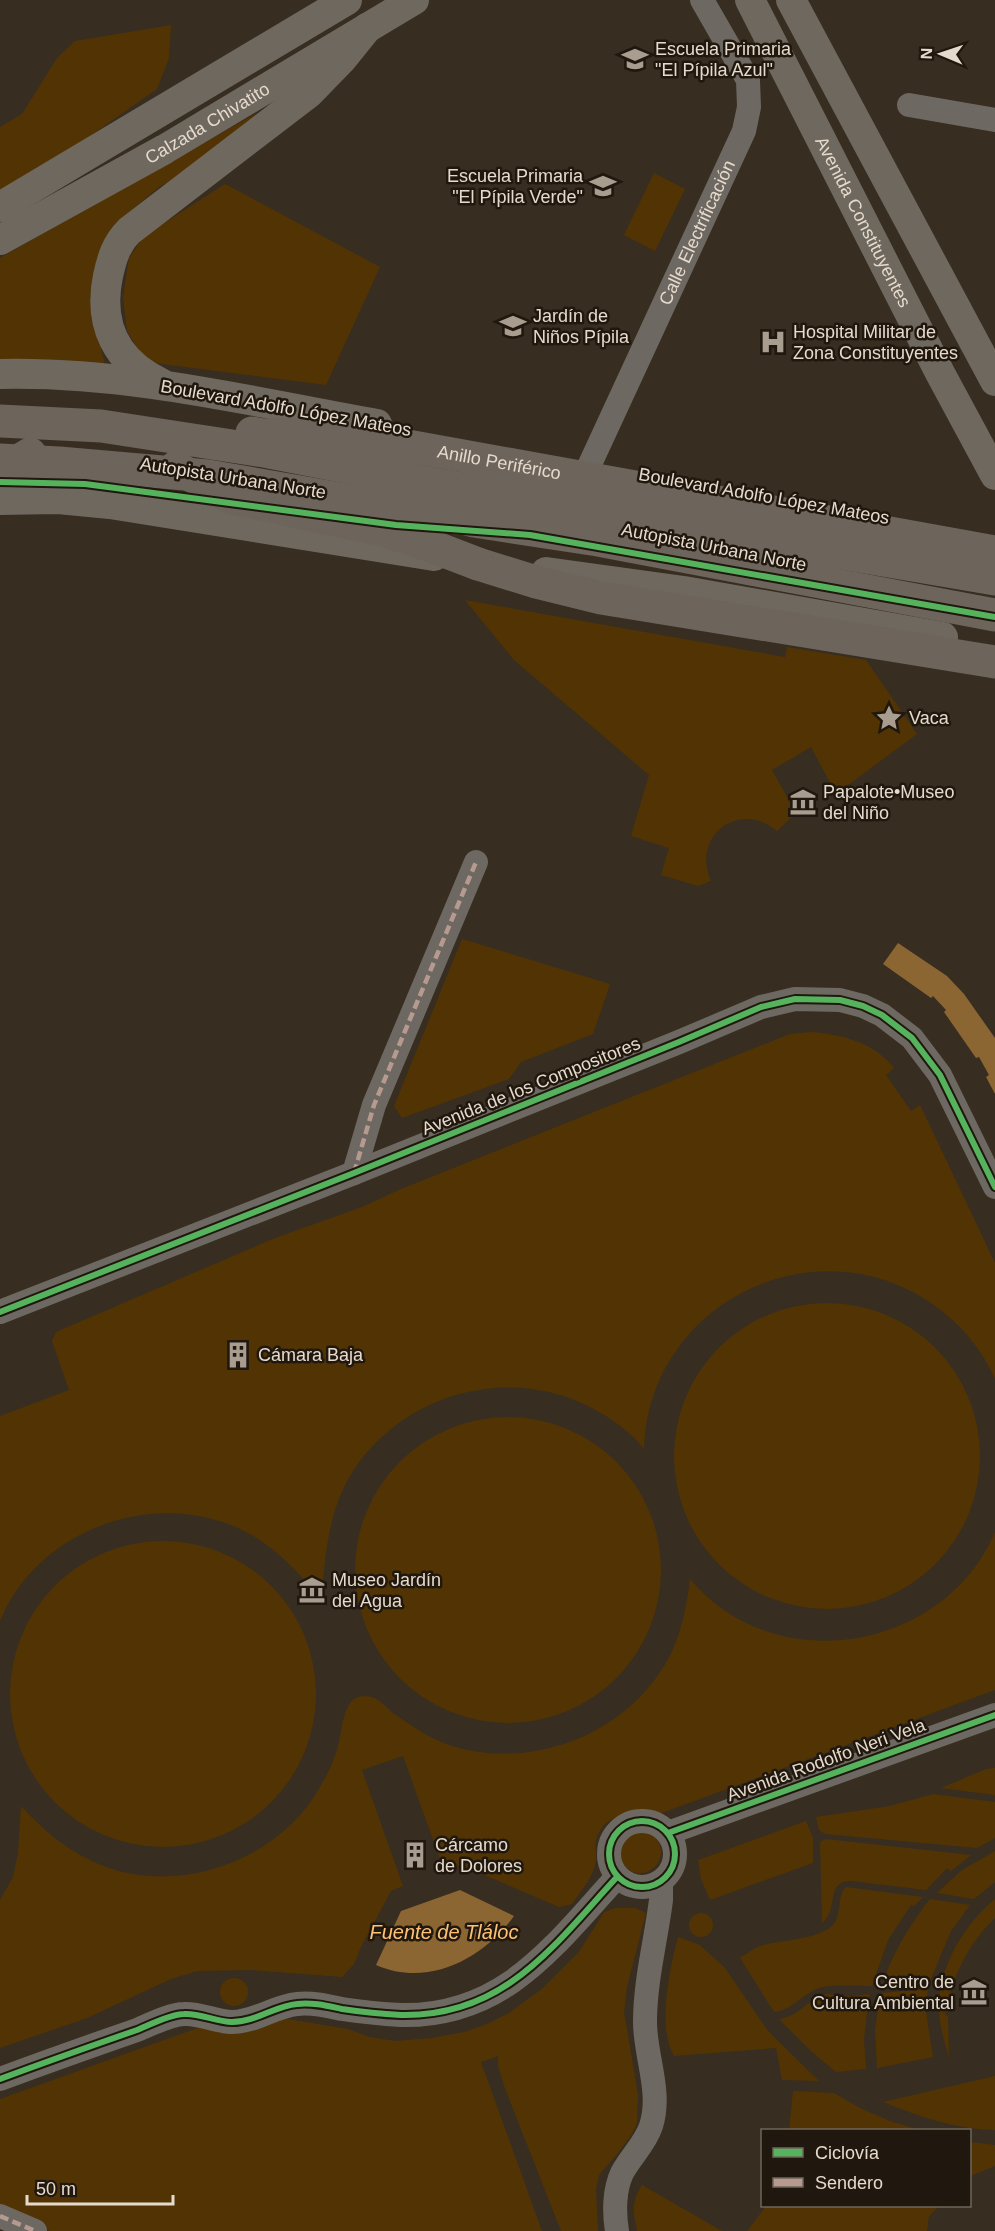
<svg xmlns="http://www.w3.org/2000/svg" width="995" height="2231" font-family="Arial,sans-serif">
<rect width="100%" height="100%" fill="#372d20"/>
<g fill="#523404">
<polygon points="171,25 169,58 157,89 27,180 0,196 0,127 22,114 57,58 75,41"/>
<polygon points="255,114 259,118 200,166 159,187 115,224 94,314 105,367 0,364 0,258"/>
<polygon points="654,173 685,189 655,251 624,235"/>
<polygon points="225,184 380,267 326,385 146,362 127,331 123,297 129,258 144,236"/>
<path d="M465 600 785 657 787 647 866 660 917 734 836 794 811 747 772 770 796 813 777 831C738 799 691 837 711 881L698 886 661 875 669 848 631 836 649 775 514 660Z"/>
<polygon points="462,939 610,984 593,1034 521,1062 509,1079 402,1118 394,1106"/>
<path d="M811 1032C844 1035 873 1042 894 1068L886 1075 911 1111 920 1105 995 1263V1379C983 1352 965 1329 942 1311 824 1218 649 1298 644 1449 631 1432 612 1419 594 1409 510 1364 405 1392 353 1471 330 1507 326 1548 322 1589L315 1592C297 1571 279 1552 255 1537 166 1483 39 1525 0 1621V1416L69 1390 52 1341 56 1332 275 1238 362 1207 401 1189 790 1034Z"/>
<circle cx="827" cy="1456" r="153"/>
<circle cx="508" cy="1570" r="153"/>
<path d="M995 1532V1690L659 1814C635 1814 605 1810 596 1840 594 1846 597 1853 596 1859 595 1875 581 1891 572 1904L559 1907 461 1865 444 1870 403 1756 362 1770 403 1886 391 1891 361 1947 354 1964 342 1977 252 1970 197 1971 171 1979 87 2018 0 2048V1900L13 1877 18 1853 21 1806C45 1832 70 1853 104 1866 182 1896 280 1859 320 1787 327 1776 333 1762 337 1750 342 1735 341 1715 351 1702 352 1700 356 1698 358 1697 362 1696 368 1696 372 1697 379 1699 387 1708 393 1713 412 1726 430 1739 452 1746 537 1772 636 1730 673 1649 683 1626 687 1603 690 1579 774 1680 944 1652 995 1532Z"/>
<circle cx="163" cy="1694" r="153"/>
<polygon points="995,1768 995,1795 941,1788 986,1769"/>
<polygon points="933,1794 995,1802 995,1838 977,1848 825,1834 819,1830 816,1817 890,1806"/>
<polygon points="806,1821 813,1838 813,1863 710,1900 701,1879 698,1860"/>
<circle cx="640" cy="1852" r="21"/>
<path d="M826 1839 835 1840 971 1855 951 1871 947 1868 926 1890 852 1881C824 1880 840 1909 822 1923L820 1842Z"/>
<polygon points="995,1851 995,1882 974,1899 937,1893 962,1870"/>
<path d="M846 1887 923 1897 914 1906 911 1905 888 1940 872 1986C858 1986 832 1984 819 1988 802 1994 793 2010 774 2012L740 1958C746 1954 753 1949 760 1946 780 1940 816 1940 832 1926 843 1915 836 1896 846 1887Z"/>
<path d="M930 1899 970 1905 951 1931 930 1981 882 1985C893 1952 909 1926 930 1899Z"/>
<path d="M995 1899V1918C967 1945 952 1977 945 2015L948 2016 949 2057C944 2041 939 2024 939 2007 939 1966 964 1925 995 1899Z"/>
<polygon points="615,1908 635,1908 646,1913 627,1987 624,2012 638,2094 637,2123 632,2134 618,2153 599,2175 596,2189 598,2231 561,2231 504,2086 498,2066 498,2056 481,2062 542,2231 50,2231 0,2208 0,2099 203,2026 288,2019 348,2029 369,2037 396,2041 431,2038 464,2032 485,2025 509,2013 543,1988 579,1952 604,1912"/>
<circle cx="701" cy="1925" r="12"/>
<path d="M678 1937 700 1945 725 1968 768 2031 819 2081 782 2080 776 2048 674 2056C657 2028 670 1967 678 1937Z"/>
<circle cx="234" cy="1992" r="14"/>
<polygon points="928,1989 926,2012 933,2057 877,2068 875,2030 880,1993"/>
<path d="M827 1994 850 1996 869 1994 864 2040 866 2069 836 2072 812 2052 779 2019C798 2017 808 1999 827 1994Z"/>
<path d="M995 2076V2130C955 2129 920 2117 883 2102Z"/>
<polygon points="793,2091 834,2093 860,2108 890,2121 920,2130 789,2130"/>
<polygon points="970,2142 995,2145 995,2166 970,2176"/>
<path d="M642 2185 722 2231H637C633 2213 631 2201 642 2185Z"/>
<polygon points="766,2206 939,2206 929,2216 927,2231 747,2231"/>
</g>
<g fill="#8b6532">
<polygon points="898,943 947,976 964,994 995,1038 995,1094 986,1077 989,1075 979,1057 976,1058 944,1012 946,1010 933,996 931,998 883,964"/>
<path d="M460 1890 514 1916C483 1959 428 1988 376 1965L401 1911Z"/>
</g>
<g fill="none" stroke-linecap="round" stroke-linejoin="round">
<g stroke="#6d6861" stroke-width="24">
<polyline points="909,105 995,120"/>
<path id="s1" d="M590 464 744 131 749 107 748 80 702 0"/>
<polyline points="354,1173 374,1105 476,862"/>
<polyline points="0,1312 354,1173 679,1042 761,1007 795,999 840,1000 863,1006 882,1015 912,1038 940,1075 995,1187"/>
<circle cx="642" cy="1854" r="33"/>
<polyline points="668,1833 995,1715"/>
<path d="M0 2079C46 2062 91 2046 137 2030 149 2025 171 2014 184 2014 200 2013 216 2022 232 2022 255 2022 275 2006 297 2004 312 2002 328 2006 342 2009 362 2012 381 2014 401 2015 505 2017 554 1945 617 1877"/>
<polyline points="0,2216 35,2231"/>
<path d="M617 2231C614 2213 614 2190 622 2173 631 2156 645 2144 651 2126 662 2092 645 2056 645 2022 645 1981 656 1940 661 1900V1882"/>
</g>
<g stroke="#6e685f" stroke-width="30">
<path id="s2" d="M750 0 940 373 995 475"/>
<polyline points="791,0 995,381"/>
<polyline points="0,207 347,0"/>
<path id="s3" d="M0 240 165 149 414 0"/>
<path d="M0 374C127 371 253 402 377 424"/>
<path d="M161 383C116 362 98 324 108 276 112 258 116 244 129 231L309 93 342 59 367 28"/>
<polyline points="0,500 58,499 110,504 434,556"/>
<polyline points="546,572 684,591 943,637"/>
</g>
<g stroke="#6d645c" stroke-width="33">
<polyline points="0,421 101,426 264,451 434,484 995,579"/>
<path id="s4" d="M252 433 262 435 336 433 995 552"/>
<polyline points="0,460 59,463 208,476 426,514 456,518"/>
<polyline points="478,564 536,582 601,598 995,662"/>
</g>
<g stroke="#6d645c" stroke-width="33">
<polyline points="176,467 229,497 383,530 418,541 478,564"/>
<polyline points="0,472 30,454"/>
<polyline points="427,508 474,521 598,540 995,615"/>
</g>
<g stroke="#b69a8f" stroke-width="4.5" stroke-dasharray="9 4.5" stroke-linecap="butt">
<polyline points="354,1173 374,1105 476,862"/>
<polyline points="0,2216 35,2231"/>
</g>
<g stroke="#20180e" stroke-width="10">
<g id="cycleway">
<polyline points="0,482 85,484 396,525 530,535 995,617"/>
<polyline points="0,1312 354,1173 679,1042 761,1007 795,999 840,1000 863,1006 882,1015 912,1038 940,1075 995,1187"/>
<circle cx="642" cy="1854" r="33"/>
<polyline points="668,1833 995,1715"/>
<path d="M0 2079C46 2062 91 2046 137 2030 149 2025 171 2014 184 2014 200 2013 216 2022 232 2022 255 2022 275 2006 297 2004 312 2002 328 2006 342 2009 362 2012 381 2014 401 2015 505 2017 554 1945 617 1877"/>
</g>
</g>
<use href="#cycleway" stroke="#56b35d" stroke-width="6"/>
</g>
<defs>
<g id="school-bare" transform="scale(2.07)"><path d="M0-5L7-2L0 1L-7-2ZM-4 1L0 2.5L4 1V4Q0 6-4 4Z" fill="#a99d90" stroke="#20180e" stroke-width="2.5" paint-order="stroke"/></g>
<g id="hospital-bare" transform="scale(2.07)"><path d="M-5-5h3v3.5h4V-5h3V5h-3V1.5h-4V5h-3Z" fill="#a99d90" stroke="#20180e" stroke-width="2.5" paint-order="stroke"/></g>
<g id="sight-bare" transform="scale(2.07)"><path d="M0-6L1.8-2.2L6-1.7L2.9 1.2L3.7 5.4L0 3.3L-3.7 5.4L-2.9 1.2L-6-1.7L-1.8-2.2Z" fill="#a99d90" stroke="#20180e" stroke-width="2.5" paint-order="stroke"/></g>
<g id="museum-bare" transform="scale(2.07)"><path d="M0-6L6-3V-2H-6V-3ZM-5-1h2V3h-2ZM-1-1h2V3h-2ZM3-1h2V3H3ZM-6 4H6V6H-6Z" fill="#a99d90" stroke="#20180e" stroke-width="2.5" paint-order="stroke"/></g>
<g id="building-bare" transform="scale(2.07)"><path d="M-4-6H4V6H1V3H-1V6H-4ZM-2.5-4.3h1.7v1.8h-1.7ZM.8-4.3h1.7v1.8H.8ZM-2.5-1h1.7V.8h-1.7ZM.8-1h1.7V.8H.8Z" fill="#a99d90" stroke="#20180e" stroke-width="2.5" paint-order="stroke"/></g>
</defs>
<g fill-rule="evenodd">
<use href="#school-bare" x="635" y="59"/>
<use href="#school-bare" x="603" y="186"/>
<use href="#school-bare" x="513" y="326"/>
<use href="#hospital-bare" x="773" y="342"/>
<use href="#sight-bare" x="889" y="718"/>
<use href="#museum-bare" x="803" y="802"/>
<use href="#building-bare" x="238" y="1355"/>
<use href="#museum-bare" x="312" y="1590"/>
<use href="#building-bare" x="415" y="1855"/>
<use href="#museum-bare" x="974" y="1992"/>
</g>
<g text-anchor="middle" stroke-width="5" stroke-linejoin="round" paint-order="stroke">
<g font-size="18" fill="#e6dacc" stroke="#20180e" text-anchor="start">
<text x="655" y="55">Escuela Primaria<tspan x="655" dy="21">"El Pípila Azul"</tspan></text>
<text x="583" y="182" text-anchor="end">Escuela Primaria<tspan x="583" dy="21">"El Pípila Verde"</tspan></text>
<text x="533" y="322">Jardín de<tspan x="533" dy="21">Niños Pípila</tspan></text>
<text x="793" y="338">Hospital Militar de<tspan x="793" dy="21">Zona Constituyentes</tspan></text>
<text x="909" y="724">Vaca</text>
<text x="823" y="798">Papalote•Museo<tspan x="823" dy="21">del Niño</tspan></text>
<text x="258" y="1361">Cámara Baja</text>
<text x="332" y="1586">Museo Jardín<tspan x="332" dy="21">del Agua</tspan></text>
<text x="435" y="1851">Cárcamo<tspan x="435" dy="21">de Dolores</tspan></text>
<text x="954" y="1988" text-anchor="end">Centro de<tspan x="954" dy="21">Cultura Ambiental</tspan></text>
</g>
<g font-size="18" fill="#e6dacc" stroke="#20180e">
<text dy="6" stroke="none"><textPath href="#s3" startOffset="238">Calzada Chivatito</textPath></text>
<text dy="6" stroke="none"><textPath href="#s2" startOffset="249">Avenida Constituyentes</textPath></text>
<text dy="6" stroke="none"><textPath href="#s1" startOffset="255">Calle Electrificación</textPath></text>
<text transform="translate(286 408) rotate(10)" y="6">Boulevard Adolfo López Mateos</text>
<text dy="6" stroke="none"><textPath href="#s4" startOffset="250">Anillo Periférico</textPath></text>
<text transform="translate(233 478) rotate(9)" y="6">Autopista Urbana Norte</text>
<text transform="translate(764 496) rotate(10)" y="6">Boulevard Adolfo López Mateos</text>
<text transform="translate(714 547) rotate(11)" y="6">Autopista Urbana Norte</text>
<text transform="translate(531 1086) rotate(-22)" y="6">Avenida de los Compositores</text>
<text transform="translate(826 1760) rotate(-20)" y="6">Avenida Rodolfo Neri Vela</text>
</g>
<g font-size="20" font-style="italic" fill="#fec174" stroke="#20180e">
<text x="444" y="1939">Fuente de Tláloc</text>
</g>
</g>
<rect x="761" y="2129" width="210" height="78" fill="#20180e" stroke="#6f665a" stroke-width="1.5"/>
<rect x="773" y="2148" width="30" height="9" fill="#56b35d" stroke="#6f665a" stroke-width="1.5"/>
<text x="815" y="2159" font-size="18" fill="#e6dacc">Ciclovía</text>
<rect x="773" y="2178" width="30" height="9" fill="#b69a8f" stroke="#6f665a" stroke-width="1.5"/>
<text x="815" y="2189" font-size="18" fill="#e6dacc">Sendero</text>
<g transform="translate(941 54) rotate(272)" stroke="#20180e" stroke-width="4.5" paint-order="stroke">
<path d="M0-4.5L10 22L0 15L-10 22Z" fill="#e6dacc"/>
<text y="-9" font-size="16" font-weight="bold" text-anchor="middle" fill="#e6dacc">N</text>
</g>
<path d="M27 2195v9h146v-9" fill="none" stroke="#e6dacc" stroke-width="3"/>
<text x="36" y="2195" font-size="18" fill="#e6dacc" stroke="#20180e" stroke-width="4.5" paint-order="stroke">50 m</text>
</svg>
